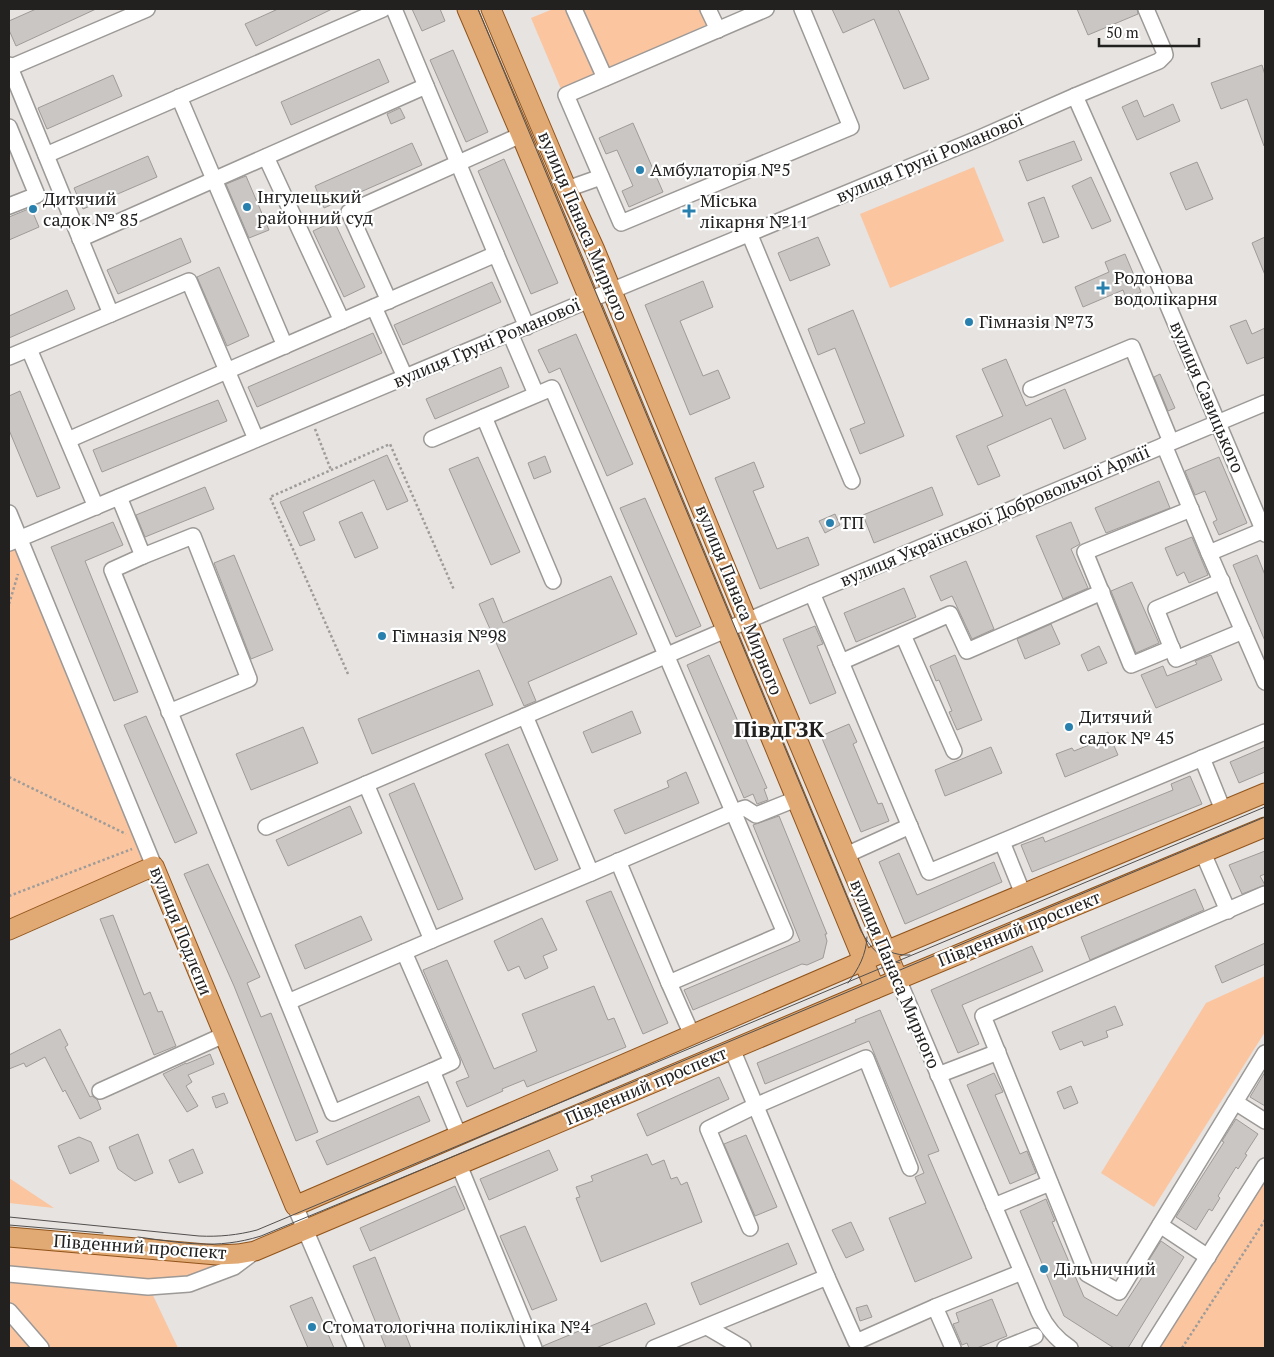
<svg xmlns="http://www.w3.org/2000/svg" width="1274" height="1357" font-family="'PT Serif',serif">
<rect width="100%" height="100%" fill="#e6e3e1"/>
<g fill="#fbc59f">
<polygon points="553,9 567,9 595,75 561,89 531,18"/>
<polygon points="580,9 701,9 708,24 608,70"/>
<polygon points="974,167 1004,241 890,288 860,214"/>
<polygon points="19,539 154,866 9,930 9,543"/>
<polygon points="1265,976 1265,1032 1154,1207 1101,1173 1206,1003"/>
<polygon points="1265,1166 1265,1348 1150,1348"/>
<polygon points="9,1178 54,1208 9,1203"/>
<polygon points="9,1237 217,1255 234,1267 149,1287 178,1348 9,1348"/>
</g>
<g fill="#c9c6c4" stroke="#9e9b99">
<polygon points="36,9 96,9 16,46 9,30 9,21"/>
<polygon points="278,9 332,9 256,46 245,24"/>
<polygon points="412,9 440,9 445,21 422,31"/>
<polygon points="832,9 898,9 929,79 904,89 874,19 843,33"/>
<polygon points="1077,9 1137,9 1138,14 1088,35"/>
<polygon points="453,50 488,132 466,142 430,60"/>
<polygon points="379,59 389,82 291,125 281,102"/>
<polygon points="1262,65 1265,75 1265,146 1264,146 1247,99 1221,109 1211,83"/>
<polygon points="113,75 122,96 47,129 38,108"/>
<polygon points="1137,100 1144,117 1173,104 1180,121 1137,140 1122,107"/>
<polygon points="400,108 405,118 391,124 387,114"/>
<polygon points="633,123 663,192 629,207 622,191 633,186 617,150 606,154 599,138"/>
<polygon points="1074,141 1082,160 1027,181 1019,161"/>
<polygon points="412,143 422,165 324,208 315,186"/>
<polygon points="148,156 157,177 83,209 74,188"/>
<polygon points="504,159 558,283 531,294 478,171"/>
<polygon points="1197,162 1213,199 1186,210 1170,173"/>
<polygon points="246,176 269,230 249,238 226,184"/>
<polygon points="1091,177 1111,221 1092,229 1072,186"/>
<polygon points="1044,197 1059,237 1043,243 1028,203"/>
<polygon points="31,208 39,227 9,240 9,217"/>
<polygon points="334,221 365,287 344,297 313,231"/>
<polygon points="818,237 830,265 790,281 778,253"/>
<polygon points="1265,237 1265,275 1252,243"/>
<polygon points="181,238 191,262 118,294 107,270"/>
<polygon points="1125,254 1141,292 1126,298 1123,290 1083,307 1075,287 1109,272 1105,262"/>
<polygon points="219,267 249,336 227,346 197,277"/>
<polygon points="703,281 713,307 680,321 703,376 718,370 730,398 690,415 645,305"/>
<polygon points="492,282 501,302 403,345 394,325"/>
<polygon points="67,290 75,309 9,338 9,316"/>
<polygon points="853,310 904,436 860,454 850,429 865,423 835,348 818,355 808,329"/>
<polygon points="1246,320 1252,334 1265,328 1265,357 1247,364 1230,326"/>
<polygon points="373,333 382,353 257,407 248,387"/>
<polygon points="576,334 633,464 607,476 560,368 549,373 538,350"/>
<polygon points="1006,359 1026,406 1065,389 1086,439 1064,449 1051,418 987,446 1000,476 978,485 956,436 1003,416 982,369"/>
<polygon points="501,367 509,387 435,419 426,399"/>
<polygon points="1160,374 1175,408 1168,411 1154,377"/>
<polygon points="20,391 60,488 37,497 9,430 9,396"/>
<polygon points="218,400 227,421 102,472 93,450"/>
<polygon points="387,455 408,501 387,510 374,480 303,512 315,540 300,546 280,502"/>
<polygon points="545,456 551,472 534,479 528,463"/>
<polygon points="478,457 520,552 491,565 449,469"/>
<polygon points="1219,457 1247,523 1219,535 1213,522 1217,520 1205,491 1195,495 1185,471"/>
<polygon points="754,462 764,487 753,491 777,549 808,537 819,565 760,589 715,478"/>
<polygon points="1159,481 1170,508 1106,533 1095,508"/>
<polygon points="205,487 214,509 145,537 136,515"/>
<polygon points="932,487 943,515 874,543 863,515"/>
<polygon points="645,498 701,626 676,637 620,508"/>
<polygon points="362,512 378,548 355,558 339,522"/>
<polygon points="835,514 840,525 825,533 819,521"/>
<polygon points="113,522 123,545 85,561 138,692 114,701 51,547"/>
<polygon points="1071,522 1080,544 1071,549 1088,588 1063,599 1036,536"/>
<polygon points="1192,537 1208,575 1189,583 1184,572 1177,576 1165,548"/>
<polygon points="234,555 273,650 251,659 214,563"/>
<polygon points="1257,555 1265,575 1265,641 1233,565"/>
<polygon points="966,561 994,629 972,639 952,596 941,601 930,576"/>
<polygon points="611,576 637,634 528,682 536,701 524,706 479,604 493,598 503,623"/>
<polygon points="1132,582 1159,643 1136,653 1111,591"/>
<polygon points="904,588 916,617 856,642 844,613"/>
<polygon points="1051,624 1060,644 1025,659 1017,639"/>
<polygon points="815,626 823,644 817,646 836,693 810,704 783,639"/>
<polygon points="1099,646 1107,663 1088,671 1081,655"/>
<polygon points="709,655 767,788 764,789 768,800 757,804 753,794 744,798 687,665"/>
<polygon points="955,655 982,720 957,730 949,712 952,711 939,680 936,681 930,666"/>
<polygon points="1211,655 1222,680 1156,708 1141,675 1163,666 1167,676 1197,664 1195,661"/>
<polygon points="479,670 493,705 372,754 358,719"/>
<polygon points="632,711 641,733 592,753 583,732"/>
<polygon points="146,716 197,833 175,843 124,725"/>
<polygon points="849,724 857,742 853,744 878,804 882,803 889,821 861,832 821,736"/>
<polygon points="303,727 318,763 251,790 236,754"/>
<polygon points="1108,732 1118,755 1065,777 1056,754 1072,748 1074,751 1094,743 1093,739"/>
<polygon points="508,744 558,860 535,870 485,754"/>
<polygon points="991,747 1002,773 945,796 935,770"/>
<polygon points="1265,747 1265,772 1239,783 1230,762"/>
<polygon points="686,772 699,803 625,834 614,810 669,787 667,781"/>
<polygon points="1190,776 1202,804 1032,872 1021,845 1043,837 1045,842 1173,790 1171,784"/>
<polygon points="414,783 463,899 438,910 389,794"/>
<polygon points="350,806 362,833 288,866 276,840"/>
<polygon points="779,816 827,934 825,934 827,941 823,958 807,965 802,964 693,1010 684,990 800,941 753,825"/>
<polygon points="1265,851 1265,874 1260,876 1265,885 1242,894 1229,865"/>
<polygon points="899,853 917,895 994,862 1002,882 905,924 879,862"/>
<polygon points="208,864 260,977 247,983 261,1017 271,1013 318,1132 296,1141 234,986 184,874"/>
<polygon points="1195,889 1204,910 1090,960 1081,937"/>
<polygon points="611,891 668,1023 643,1034 586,901"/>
<polygon points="113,915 144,995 150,992 158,1012 162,1011 176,1046 154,1055 100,919"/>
<polygon points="361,916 372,940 305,969 295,945"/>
<polygon points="542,918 557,950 543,956 548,968 525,979 519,966 508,971 494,941"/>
<polygon points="1265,943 1265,964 1222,983 1215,966"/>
<polygon points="1032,946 1043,971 962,1005 979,1044 958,1053 931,990"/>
<polygon points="447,960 494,1069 537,1051 522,1014 594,986 608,1020 614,1018 626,1047 527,1087 524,1080 502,1089 503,1091 467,1107 456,1082 469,1077 423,970"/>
<polygon points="1115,1006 1123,1025 1106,1031 1108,1037 1084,1046 1082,1041 1060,1050 1052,1032"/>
<polygon points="880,1010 939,1151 928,1155 972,1258 915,1282 889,1218 926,1203 915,1177 924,1173 869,1041 765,1084 757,1063 856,1022 855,1020"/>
<polygon points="60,1029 68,1045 65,1047 90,1097 92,1096 97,1099 101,1109 80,1119 65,1090 63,1092 45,1057 26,1067 24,1063 9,1069 9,1055"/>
<polygon points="210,1054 214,1064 188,1075 192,1082 186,1086 198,1106 187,1112 163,1074 186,1063 186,1064"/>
<polygon points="1265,1072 1265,1106 1250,1097"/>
<polygon points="994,1073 1003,1092 995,1095 1020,1154 1027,1151 1036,1173 1010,1184 967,1085"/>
<polygon points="719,1077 729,1099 647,1136 637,1114"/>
<polygon points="1071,1086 1078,1103 1064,1109 1057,1092"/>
<polygon points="224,1093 228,1103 216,1108 212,1097"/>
<polygon points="419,1096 430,1121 327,1165 316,1141"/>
<polygon points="1236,1119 1258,1134 1245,1154 1247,1155 1238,1169 1236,1167 1218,1196 1220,1198 1212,1211 1209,1209 1196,1230 1176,1217 1224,1142 1222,1141"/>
<polygon points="138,1134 153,1173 135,1181 118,1169 109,1147"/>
<polygon points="746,1135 777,1207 755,1216 724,1144"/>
<polygon points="79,1137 91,1142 99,1161 70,1174 58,1146"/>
<polygon points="193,1149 203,1173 179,1183 169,1160"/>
<polygon points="549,1150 558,1170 489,1200 480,1179"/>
<polygon points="647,1154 652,1165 664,1160 671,1179 677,1177 681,1185 687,1182 702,1222 601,1262 576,1198 580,1197 576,1187 593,1181 591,1176"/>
<polygon points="455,1186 465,1209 370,1251 360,1228"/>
<polygon points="1046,1199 1055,1221 1052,1222 1084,1297 1117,1316 1150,1265 1147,1263 1161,1241 1184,1257 1128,1348 1114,1348 1064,1316 1020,1211"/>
<polygon points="851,1222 864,1250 846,1258 832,1230"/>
<polygon points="525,1226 557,1300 532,1310 500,1236"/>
<polygon points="788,1243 797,1264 700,1305 691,1283"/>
<polygon points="375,1257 411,1348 386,1348 353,1266"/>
<polygon points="312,1297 334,1348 308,1348 290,1306"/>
<polygon points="992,1299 1007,1336 977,1348 969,1348 967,1343 962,1345 953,1324 959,1322 956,1313"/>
<polygon points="646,1303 655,1324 596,1348 543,1348 543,1346"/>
<polygon points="867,1305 872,1317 860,1321 856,1308"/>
</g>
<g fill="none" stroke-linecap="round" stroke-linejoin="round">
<g stroke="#9c9997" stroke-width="18">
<g id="minor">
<polyline points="394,9 496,254"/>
<polyline points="574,9 605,78"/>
<polyline points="708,9 718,30"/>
<polyline points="766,9 566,95 621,223 851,127 802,9"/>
<polyline points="9,65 111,314"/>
<polyline points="9,68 147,9"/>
<polyline points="1075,96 1166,301 1265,534"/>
<polyline points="179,97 285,346"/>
<polyline points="9,127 37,195 9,206"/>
<polyline points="46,155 383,9"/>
<polyline points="266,157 342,321"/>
<polyline points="567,189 601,177"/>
<polyline points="749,233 852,481"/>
<polyline points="80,239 426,86"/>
<polyline points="389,301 349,212 521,135"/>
<polyline points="374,307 405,377"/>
<polyline points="510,333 536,394"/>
<polyline points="29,349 96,507"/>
<polyline points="9,357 189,281 256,439"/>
<polyline points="1031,389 1132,347 1171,442"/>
<polyline points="484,417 553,581"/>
<polyline points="432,439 552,388 785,933 669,983 692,1035"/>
<polyline points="68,440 496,254 527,327"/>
<polyline points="1164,445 1209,553 1265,682"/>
<polyline points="119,497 143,556 112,570 333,1113 432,1071 459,1136"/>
<polyline points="9,513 154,866"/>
<polyline points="9,543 589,300 982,137 1075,96 1159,61 1165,55 1164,51 1146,9"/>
<polyline points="1209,553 1264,530"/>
<polyline points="143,556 193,536 249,679 169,712"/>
<polyline points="1222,581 1156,609 1176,659 1243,631"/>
<polyline points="812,593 929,872 1265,732"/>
<polyline points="903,635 954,751"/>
<polyline points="1172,648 1131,665 1085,552 1191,509"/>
<polyline points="841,662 950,614 967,651 1102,592"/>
<polyline points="1202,758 1223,810"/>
<polyline points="366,784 432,940 591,873 525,716"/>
<polyline points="266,827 812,593 1265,403"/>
<polyline points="1002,842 1023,894"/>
<polyline points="1203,853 1228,911"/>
<polyline points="846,855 910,826"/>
<polyline points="618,861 669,983"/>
<polyline points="591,873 733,812 745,808 756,815 796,799"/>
<polyline points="1265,894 983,1016 1087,1274 1119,1292 1265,1053"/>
<polyline points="404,952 452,1062 432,1071"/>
<path d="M898 979 1039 1312C1046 1327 1056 1339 1070 1348"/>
<polyline points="288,1002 432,940"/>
<polyline points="938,1075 998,1052"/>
<polyline points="100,1091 224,1035"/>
<polyline points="1235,1102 1265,1121"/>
<polyline points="459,1165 534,1348"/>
<polyline points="295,1206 356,1348"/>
<polyline points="994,1206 1050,1183"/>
<polyline points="1160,1225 1208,1257"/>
<polyline points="750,1228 708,1129 755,1106 866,1058 910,1168"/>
<polyline points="9,1274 148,1287 189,1284 234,1267 254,1252"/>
<polyline points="827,1277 856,1342 935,1307"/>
<polyline points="9,1311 41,1348"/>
<polyline points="707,1327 743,1348"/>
<polyline points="654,1348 827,1277 732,1049"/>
<polyline points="953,1348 935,1307 1022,1272"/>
<polyline points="1005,1348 1035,1336"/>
<polyline points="1150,1348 1265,1166"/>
</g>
</g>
<g stroke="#91541a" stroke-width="21">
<g id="major">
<polyline points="467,9 521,135 875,989"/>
<polyline points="491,9 567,189 595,250 747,620 898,979"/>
<polyline points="9,930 154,866 295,1206 886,951 1265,793"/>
<polyline points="9,1237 217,1255 238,1254 255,1251 875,989 1265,827"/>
</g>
</g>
<g stroke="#9e9c9a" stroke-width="2.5" stroke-dasharray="2.5 2.5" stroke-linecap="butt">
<polyline points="315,429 331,470"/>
<polyline points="9,604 18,574"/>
<polyline points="348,674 270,497 390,444 454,590"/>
<polyline points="9,777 126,834"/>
<polyline points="9,896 132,849"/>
<polyline points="1182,1348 1265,1220"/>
</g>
<use href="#minor" stroke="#fff" stroke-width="15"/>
<use href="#major" stroke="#e1a973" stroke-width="19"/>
<g stroke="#52504f" stroke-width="1">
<path d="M478 9 861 931C870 947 880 960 900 963"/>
<path d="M873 939C882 950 895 956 910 955"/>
<path d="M848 983C859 968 866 955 867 937"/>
<path d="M9 1217 199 1236C219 1237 238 1235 257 1230L1265 807"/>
<polyline points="9,1225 103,1233"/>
<path d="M138 1237C183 1243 216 1250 261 1236L597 1097 1265 817"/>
</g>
</g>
<g fill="#2780ae" stroke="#fff" stroke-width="2">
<circle cx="640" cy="170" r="5"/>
<circle cx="247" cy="207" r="5"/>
<circle cx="33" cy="209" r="5"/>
<path d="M686.5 203.5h5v5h5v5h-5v5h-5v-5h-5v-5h5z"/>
<path d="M1100.5 280.5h5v5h5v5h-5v5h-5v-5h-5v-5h5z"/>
<circle cx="969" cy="322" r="5"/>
<circle cx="830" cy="523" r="5"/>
<circle cx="382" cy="636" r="5"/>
<circle cx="1069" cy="727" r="5"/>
<circle cx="1044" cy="1269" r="5"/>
<circle cx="312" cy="1327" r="5"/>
</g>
<g text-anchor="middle" stroke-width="4.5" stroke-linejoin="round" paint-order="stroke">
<g font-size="18" fill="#222120" stroke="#fff">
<text transform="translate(930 158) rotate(-23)" y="6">вулиця Груні Романової</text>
<text transform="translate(583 226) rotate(67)" y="6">вулиця Панаса Мирного</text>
<text transform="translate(487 343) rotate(-23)" y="6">вулиця Груні Романової</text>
<text transform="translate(1207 397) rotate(67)" y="6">вулиця Савицького</text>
<text transform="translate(995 516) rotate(-23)" y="6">вулиця Української Добровольчої Армії</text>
<text transform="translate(739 600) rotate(68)" y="6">вулиця Панаса Мирного</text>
<text transform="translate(1019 929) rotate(-22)" y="6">Південний проспект</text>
<text transform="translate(181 931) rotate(68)" y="6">вулиця Подлєпи</text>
<text transform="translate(895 974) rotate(67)" y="6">вулиця Панаса Мирного</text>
<text transform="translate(646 1086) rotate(-23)" y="6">Південний проспект</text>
<text transform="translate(140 1247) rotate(4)" y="6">Південний проспект</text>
</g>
<g font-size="18" fill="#222120" stroke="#fff" text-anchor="start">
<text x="650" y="176">Амбулаторія №5</text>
<text x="257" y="203">Інгулецький<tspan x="257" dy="21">районний суд</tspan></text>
<text x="43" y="205">Дитячий<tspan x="43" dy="21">садок № 85</tspan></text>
<text x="700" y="207">Міська<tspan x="700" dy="21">лікарня №11</tspan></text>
<text x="1114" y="284">Родонова<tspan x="1114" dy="21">водолікарня</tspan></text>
<text x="979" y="328">Гімназія №73</text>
<text x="840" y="529">ТП</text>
<text x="392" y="642">Гімназія №98</text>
<text x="1079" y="723">Дитячий<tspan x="1079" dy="21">садок № 45</tspan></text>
<text x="1054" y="1275">Дільничний</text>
<text x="322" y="1333">Стоматологічна поліклініка №4</text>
</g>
<g font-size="22" font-weight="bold" fill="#222120" stroke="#fff">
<text x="779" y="737">ПівдГЗК</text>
</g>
</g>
<rect width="1274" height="1357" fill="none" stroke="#222120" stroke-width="20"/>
<path d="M1099 38v8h100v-8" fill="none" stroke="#222120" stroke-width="2.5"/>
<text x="1106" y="38" font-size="15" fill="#222120" stroke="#ffffff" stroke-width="4" paint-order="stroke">50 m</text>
</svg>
